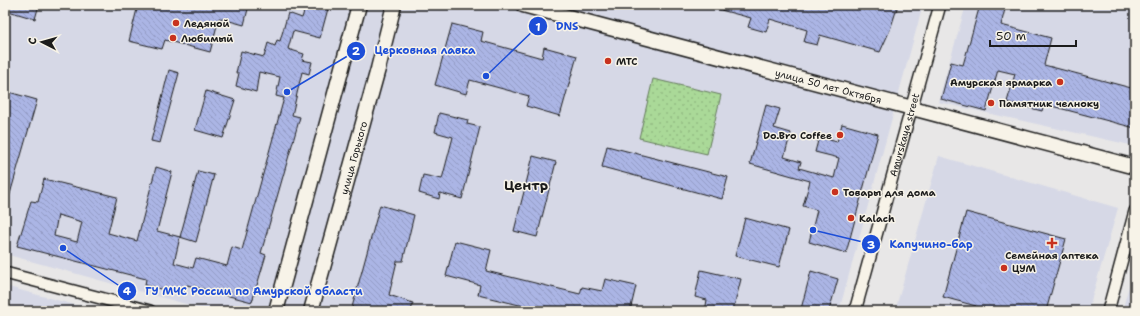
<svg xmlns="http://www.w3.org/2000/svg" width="1140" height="316" font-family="'Shantell Sans',sans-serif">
<defs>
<pattern id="park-dots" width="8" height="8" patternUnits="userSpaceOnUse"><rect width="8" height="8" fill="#aad998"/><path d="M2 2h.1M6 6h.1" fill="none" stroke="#92ba82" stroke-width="1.8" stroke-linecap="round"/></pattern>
<pattern id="building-back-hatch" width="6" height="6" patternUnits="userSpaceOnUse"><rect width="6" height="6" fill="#abb5e5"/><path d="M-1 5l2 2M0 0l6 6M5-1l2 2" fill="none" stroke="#939bc4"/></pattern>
</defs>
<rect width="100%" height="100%" fill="#e8e7e7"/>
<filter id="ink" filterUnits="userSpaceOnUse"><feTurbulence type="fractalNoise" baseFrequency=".025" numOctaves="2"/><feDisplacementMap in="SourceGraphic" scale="8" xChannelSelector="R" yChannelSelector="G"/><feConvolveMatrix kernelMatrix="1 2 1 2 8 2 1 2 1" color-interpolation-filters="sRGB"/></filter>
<g filter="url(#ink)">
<g fill="#d6d8e6">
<polygon points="5,5 923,5 839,311 211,311 5,254"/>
<polygon points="966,5 1135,5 1135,146 938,102"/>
<polygon points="939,156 1118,208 1088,311 895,311"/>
<polygon points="1135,265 1135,311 1122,311"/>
<polygon points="5,286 97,311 5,311"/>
</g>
<polygon fill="url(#park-dots)" stroke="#637a5a" points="653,79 721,95 707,154 639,138"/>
<g fill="url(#building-back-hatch)" stroke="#1c1c1c" fill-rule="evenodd">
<polygon points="5,5 39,5 35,19 5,10"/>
<polygon points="138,5 249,5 244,25 219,18 210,52 165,40 162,49 129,41"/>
<path d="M306 5H329L320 38 293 31 288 49 304 54 302 60 312 62 309 74 302 72 292 115 300 117 261 253 266 255 252 302 187 285 184 295 145 285 146 279 17 246 31 201 38 202 44 179 117 197 108 233 137 241 156 167 172 172 157 231 180 237 174 263 193 268 196 258 227 266 232 247 242 250 284 98 276 96 280 77 259 72 256 92 236 86 239 73H236L241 51 264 57 268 43 275 46 277 40 280 41 288 13 302 18ZM58 215 82 222 77 242 54 236Z"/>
<polygon points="713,5 898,5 890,30 880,52 820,35 817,45 804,42 807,30 770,19 766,32 748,27 751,18 713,8"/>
<polygon points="980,5 1006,5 1001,25 1051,38 1044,65 1135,89 1135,128 1044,104 1042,111 1007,102 1015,74 998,70 986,111 941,99 951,62 963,65"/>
<polygon points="452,24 483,32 481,41 542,58 544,47 577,56 560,116 526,106 529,96 470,80 466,94 435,85"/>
<polygon points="169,70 179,73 160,143 151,141"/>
<polygon points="5,91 37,100 8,201 5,201"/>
<polygon points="206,91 235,100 223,138 195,130"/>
<polygon points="766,105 780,109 774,128 791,133 784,157 801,162 799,168 834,178 839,158 815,152 819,137 837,142 842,124 878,134 846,253 809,242 817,210 803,206 810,181 750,164"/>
<polygon points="439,113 468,120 467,124 480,127 462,199 440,193 439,199 419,193 423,175 442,179 453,137 435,132"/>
<polygon points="607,146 728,177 722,199 602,167"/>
<polygon points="533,156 556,162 537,237 514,231"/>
<polygon points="198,171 214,175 196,242 180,237"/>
<polygon points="380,205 414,215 403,261 397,261 389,295 413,303 411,311 351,311"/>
<polygon points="966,212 1066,239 1046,311 975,311 976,306 943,297"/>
<polygon points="745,218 789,230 779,267 735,256"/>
<polygon points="455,241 491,250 486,271 580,294 582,287 602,291 605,279 636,286 630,311 544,311 478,295 480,285 446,276"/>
<polygon points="701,270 741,279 733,311 705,311 707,300 695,297"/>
<polygon points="811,271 838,279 829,311 809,311 801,309"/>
</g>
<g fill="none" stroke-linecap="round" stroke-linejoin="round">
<g stroke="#1c1c1c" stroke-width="14">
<g id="minor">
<polyline points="5,273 150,311"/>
<path id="s1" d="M855 311 940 5"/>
<polyline points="1108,311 1135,211"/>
</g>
</g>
<g stroke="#1c1c1c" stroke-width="17">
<g id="major">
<path id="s2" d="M523 5 1135 167"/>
<polyline points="276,311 359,5"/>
<path id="s3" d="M311 311 378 69 394 5"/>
</g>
</g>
<use href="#minor" stroke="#f7f3e8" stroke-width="11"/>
<use href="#major" stroke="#f7f3e8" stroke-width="14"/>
</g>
</g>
<g fill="#c8321e" stroke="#f7f3e8" stroke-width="1.5">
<circle cx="176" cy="23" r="4"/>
<circle cx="173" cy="38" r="4"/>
<circle cx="608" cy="61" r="4"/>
<circle cx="1060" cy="82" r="4"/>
<circle cx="991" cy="103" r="4"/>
<circle cx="840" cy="135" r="4"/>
<circle cx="835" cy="192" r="4"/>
<circle cx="851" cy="218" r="4"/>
<path d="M1050 237h4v4h4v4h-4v4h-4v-4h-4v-4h4z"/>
<circle cx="1004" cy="268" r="4"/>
</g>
<g text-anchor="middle" stroke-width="3" stroke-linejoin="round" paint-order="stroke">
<g font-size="10" font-weight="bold" fill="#1c1c1c" stroke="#f7f3e8" text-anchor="start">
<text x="184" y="27">Ледяной</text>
<text x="181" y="42">Любимый</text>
<text x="616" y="65">МТС</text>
<text x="1052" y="86" text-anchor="end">Амурская ярмарка</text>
<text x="999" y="107">Памятник челноку</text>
<text x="832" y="139" text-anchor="end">Do.Bro Coffee</text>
<text x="843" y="196">Товары для дома</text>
<text x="859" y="222">Kalach</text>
<text x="1052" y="259" text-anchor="middle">Семейная аптека</text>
<text x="1012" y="272">ЦУМ</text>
</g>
<g font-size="10" fill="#1c1c1c" stroke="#f7f3e8">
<text dy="4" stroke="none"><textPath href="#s2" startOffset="316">улица 50 лет Октября</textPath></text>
<text dy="4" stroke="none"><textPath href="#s1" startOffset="183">Amurskaya street</textPath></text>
<text dy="4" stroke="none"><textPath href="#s3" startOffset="159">улица Горького</textPath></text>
</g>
<g font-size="14" font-weight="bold" fill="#1c1c1c" stroke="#f7f3e8">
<text x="526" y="190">Центр</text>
</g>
</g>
<path fill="none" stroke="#1d4ed8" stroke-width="1.5" d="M486 76L538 26M287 92L356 51M813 230L871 244M63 248L127 291"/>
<g fill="#1d4ed8" stroke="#f7f3e8" stroke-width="1.5">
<circle cx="486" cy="76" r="4"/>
<circle cx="287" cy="92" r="4"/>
<circle cx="813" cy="230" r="4"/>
<circle cx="63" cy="248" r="4"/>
<circle cx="538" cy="26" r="10"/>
<circle cx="356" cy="51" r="10"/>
<circle cx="871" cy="244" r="10"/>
<circle cx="127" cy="291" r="10"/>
</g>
<g font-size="12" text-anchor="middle" font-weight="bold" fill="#fff">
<text x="538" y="31">1</text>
<text x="356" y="55">2</text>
<text x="871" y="249">3</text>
<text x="127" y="295">4</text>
</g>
<g font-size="11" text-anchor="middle" font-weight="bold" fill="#1d4ed8" stroke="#f7f3e8" stroke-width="3" stroke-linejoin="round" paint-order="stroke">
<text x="567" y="30">DNS</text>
<text x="425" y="54">Церковная лавка</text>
<text x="931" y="248">Капучино-бар</text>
<text x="254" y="295">ГУ МЧС России по Амурской области</text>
</g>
<rect width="1140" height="316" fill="none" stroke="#f7f3e8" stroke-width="20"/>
<rect x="10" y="10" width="1120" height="296" fill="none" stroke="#1c1c1c" stroke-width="1.5" filter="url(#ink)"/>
<g transform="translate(42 42) rotate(276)" stroke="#f7f3e8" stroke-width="3" paint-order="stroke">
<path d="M0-3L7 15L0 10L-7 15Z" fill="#1c1c1c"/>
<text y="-6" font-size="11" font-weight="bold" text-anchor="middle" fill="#1c1c1c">С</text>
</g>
<path d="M990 40v6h86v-6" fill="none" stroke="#1c1c1c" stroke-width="2"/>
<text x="996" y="40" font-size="12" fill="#1c1c1c" stroke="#f7f3e8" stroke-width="3" paint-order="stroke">50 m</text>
</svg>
